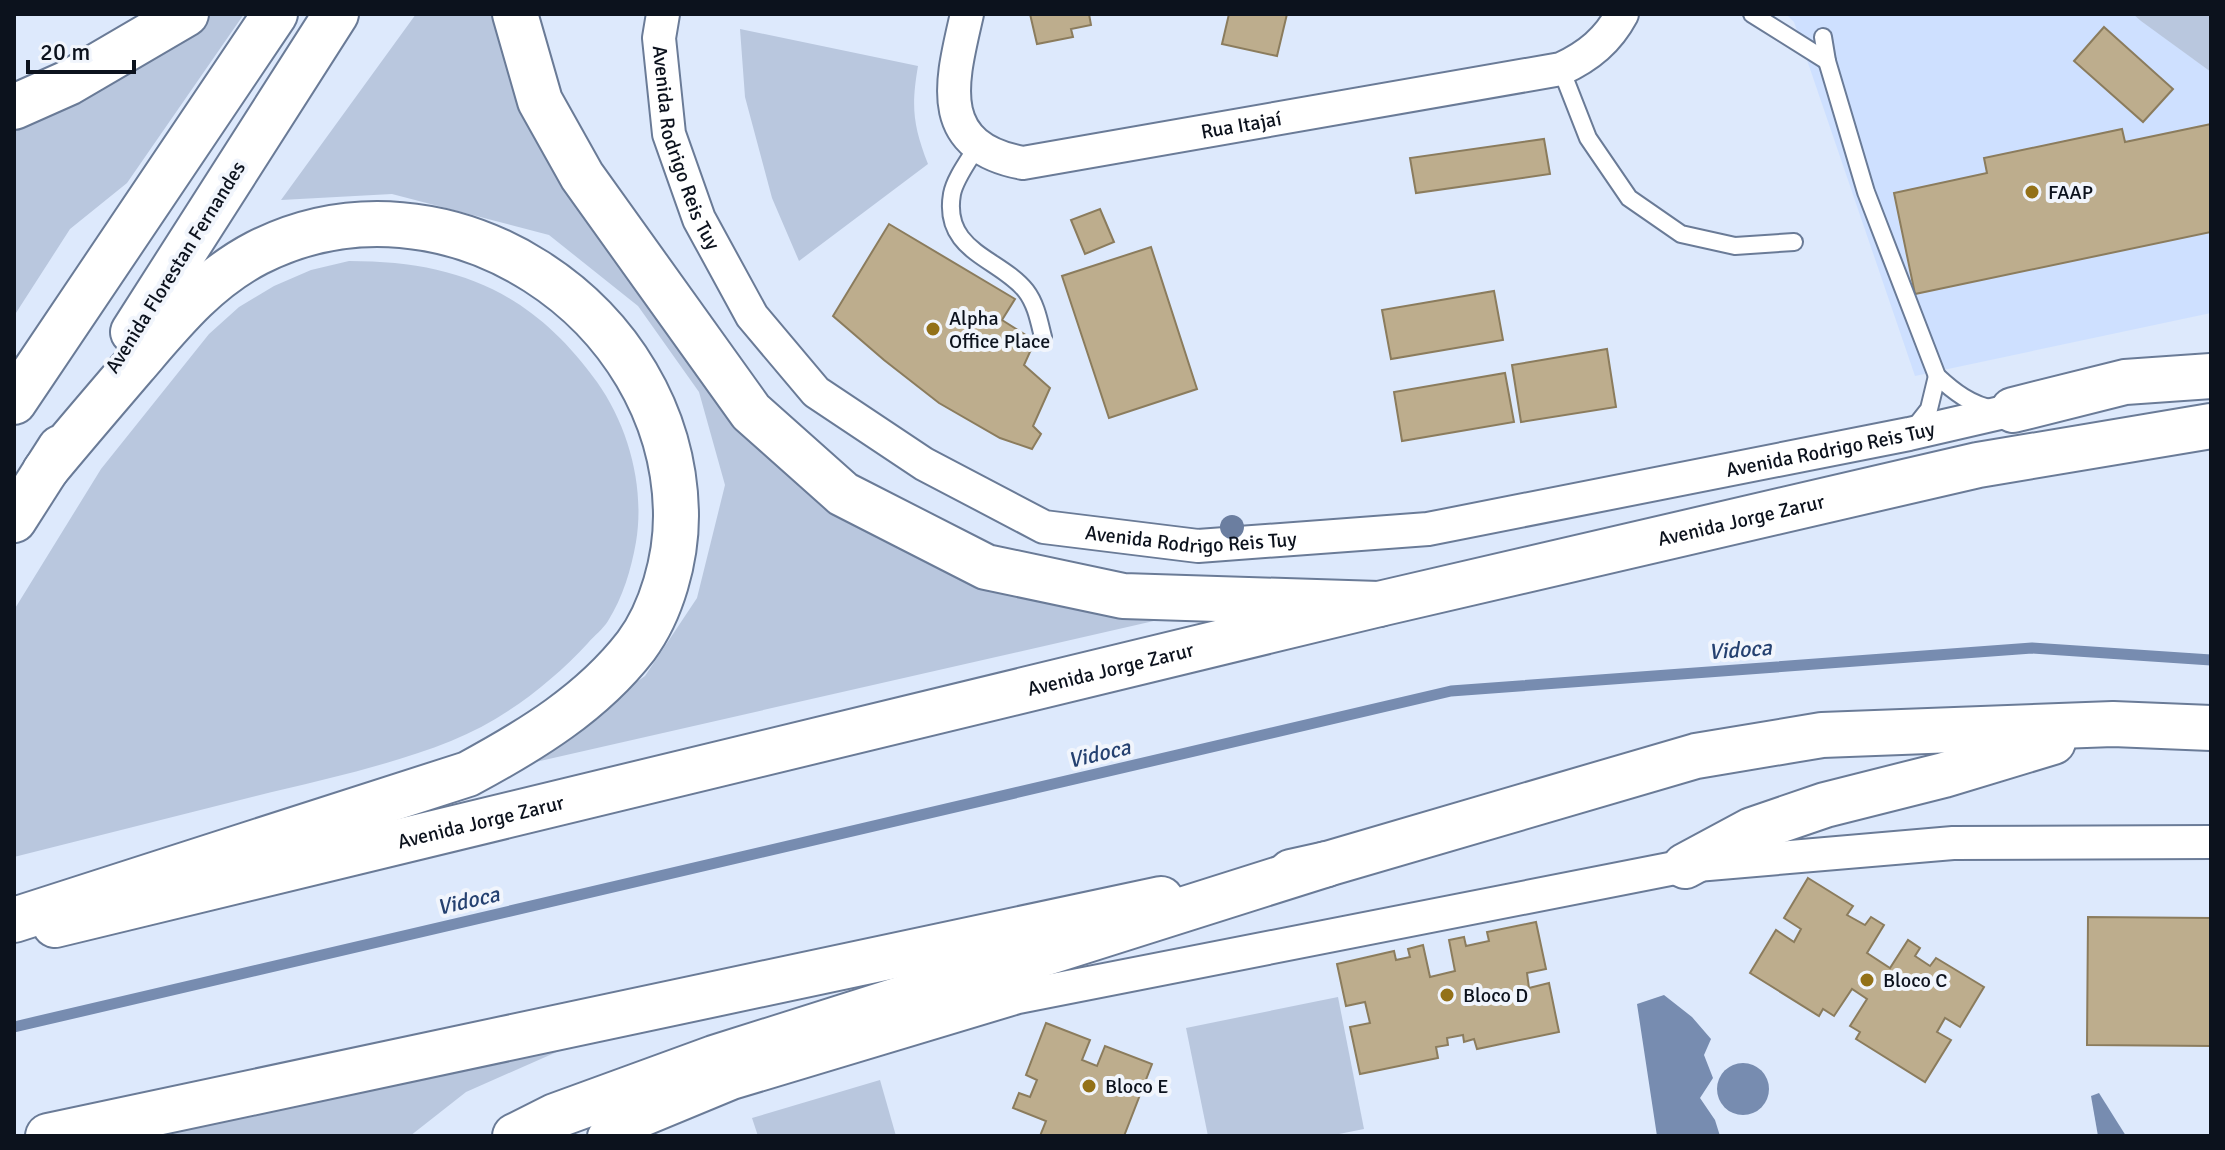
<svg xmlns="http://www.w3.org/2000/svg" width="2225" height="1150" font-family="Signika,sans-serif">
<rect width="100%" height="100%" fill="#dde9fc"/>
<polygon fill="#cee0ff" points="1786,14 2133,14 2211,72 2211,313 1915,376 1794,22"/>
<g fill="#b9c7de">
<polygon points="201,14 244,14 127,183 70,229 14,316 14,121"/>
<polygon points="416,14 494,14 521,102 853,514 1180,615 518,766 645,676 697,598 725,485 699,392 638,306 549,235 392,194 281,200"/>
<polygon points="2133,14 2211,14 2211,72 2141,21"/>
<path d="M740 29 918 66C911 107 913 125 928 164L799 261 772 198 745 97Z"/>
<path d="M349 261C458 261 532 292 597 382 629 427 645 488 636 542 631 570 623 597 608 621 603 629 594 636 588 643 550 684 503 720 451 741 386 767 316 781 248 798 170 818 92 837 14 857V610L101 469 209 334 239 307 274 286 311 270Z"/>
<polygon points="1338,997 1364,1129 1329,1136 1208,1136 1186,1028"/>
<polygon points="568,1047 466,1092 410,1136 96,1136"/>
<polygon points="880,1080 896,1136 758,1136 752,1118"/>
</g>
<g fill="#778cb0">
<polygon points="1664,995 1692,1017 1711,1039 1704,1055 1713,1078 1700,1098 1715,1120 1720,1136 1657,1136 1637,1004"/>
<circle cx="1743" cy="1089" r="26"/>
<polygon points="2099,1093 2126,1136 2098,1136 2091,1096"/>
</g>
<g fill="none" stroke-linecap="round" stroke-linejoin="round">
<polyline stroke="#778cb0" stroke-width="11" points="14,1027 1451,691 2032,648 2211,660"/>
</g>
<g fill="#bdad8d" stroke="#8b7c5d" stroke-width="2">
<polygon points="1030,14 1089,14 1091,25 1071,29 1073,37 1037,44"/>
<polygon points="1229,14 1287,14 1277,56 1222,44"/>
<polygon points="2104,27 2173,89 2143,122 2074,61"/>
<polygon points="2211,124 2211,232 1915,294 1894,193 1987,173 1984,158 2122,129 2125,142"/>
<polygon points="1544,139 1550,174 1416,193 1410,158"/>
<polygon points="1100,209 1114,242 1085,254 1071,220"/>
<polygon points="889,224 1015,299 1002,320 1035,341 1024,365 1050,388 1033,426 1041,434 1032,449 1000,438 939,403 884,360 833,316"/>
<polygon points="1151,247 1197,389 1109,418 1062,276"/>
<polygon points="1494,291 1503,340 1391,359 1382,310"/>
<polygon points="1607,349 1616,407 1521,422 1512,365"/>
<polygon points="1505,373 1514,422 1402,441 1394,392"/>
<polygon points="1808,878 1853,906 1847,915 1865,925 1871,917 1884,925 1867,953 1890,968 1908,940 1920,948 1915,956 1930,966 1936,958 1984,987 1960,1027 1945,1018 1937,1032 1951,1040 1925,1082 1856,1039 1860,1032 1850,1026 1867,999 1852,989 1834,1016 1823,1009 1819,1016 1750,973 1776,930 1794,942 1801,929 1784,918"/>
<polygon points="2088,917 2211,918 2211,1046 2087,1045"/>
<polygon points="1536,922 1546,969 1527,973 1529,988 1549,983 1559,1032 1477,1049 1474,1039 1464,1042 1463,1035 1447,1038 1448,1045 1436,1047 1438,1058 1360,1074 1350,1027 1370,1023 1365,1002 1346,1006 1337,964 1394,951 1396,960 1410,957 1408,949 1423,945 1430,977 1455,971 1449,940 1464,937 1466,946 1489,941 1487,932"/>
<polygon points="1046,1023 1090,1040 1082,1060 1097,1066 1105,1046 1152,1064 1124,1136 1040,1136 1046,1121 1013,1108 1019,1093 1030,1097 1037,1080 1026,1075"/>
</g>
<g fill="none" stroke-linecap="round" stroke-linejoin="round">
<g stroke="#6a7b97" stroke-width="20">
<g id="lane">
<polyline points="1752,14 1827,61"/>
<path d="M1823 37 1827 61 1866 192 1937 376C1953 391 1972 406 1995 409"/>
<polyline points="1561,69 1588,138 1629,198 1681,234 1735,246 1794,242"/>
<path d="M978 145C970 159 955 178 952 194 942 252 1000 258 1026 291 1036 304 1039 321 1043 337"/>
<polyline points="1914,428 1929,409 1937,376"/>
</g>
</g>
<g stroke="#6a7b97" stroke-width="36">
<g id="street">
<path id="s1" d="M663 14 659 38 669 134 699 219 752 316 816 392 924 464 1044 527 1198 546 1428 529 1909 434 2013 410"/>
<path id="s2" d="M967 14C952 80 932 146 1023 163L1561 69C1589 56 1608 40 1622 14"/>
<polyline points="604,1136 732,1083 1018,997 1685,866 1953,843 2211,842"/>
</g>
</g>
<g stroke="#6a7b97" stroke-width="48">
<g id="primary">
<polyline points="2013,410 2125,382 2211,376"/>
<polyline points="1685,866 1752,830 1825,805 1944,775 2053,742"/>
<polyline points="1291,872 1327,864 1696,756 1822,735 2113,724 2211,728"/>
<path id="s3" d="M55 925 1379 604 1978 465 2211 426"/>
<polyline points="48,1136 1161,899"/>
</g>
</g>
<g stroke="#6a7b97" stroke-width="48">
<g id="highway">
<polyline points="515,14 540,101 582,176 751,412 843,494 986,567 1123,596 1379,604"/>
<polyline points="14,107 68,83 186,14"/>
<polyline points="133,332 336,14"/>
<polyline points="14,402 275,14"/>
<polyline points="14,520 60,448"/>
<path d="M14 920 468 774C531 740 592 703 636 646 662 611 676 559 676 516 675 310 444 158 257 253 205 280 171 323 134 366 104 401 74 436 45 471"/>
<polyline points="515,1136 555,1116 714,1058 1327,864"/>
</g>
</g>
<use href="#lane" stroke="#fff" stroke-width="16"/>
<use href="#street" stroke="#fff" stroke-width="32"/>
<use href="#primary" stroke="#fff" stroke-width="44"/>
<use href="#highway" stroke="#fff" stroke-width="44"/>
</g>
<circle fill="#6b7ea0" cx="1232" cy="527" r="12"/>
<g fill="#937118" stroke="#f1f5fc" stroke-width="3">
<circle cx="2032" cy="192" r="8"/>
<circle cx="933" cy="329" r="8"/>
<circle cx="1867" cy="980" r="8"/>
<circle cx="1447" cy="995" r="8"/>
<circle cx="1089" cy="1086" r="8"/>
</g>
<g text-anchor="middle" stroke-width="8" stroke-linejoin="round" paint-order="stroke">
<g font-size="20" fill="#0c121d" stroke="#f1f5fc">
<text dy="7" stroke="none"><textPath href="#s2" startOffset="410">Rua Itajaí</textPath></text>
<text dy="7" stroke="none"><textPath href="#s1" startOffset="138">Avenida Rodrigo Reis Tuy</textPath></text>
<text transform="translate(175 267) rotate(-58)" y="7">Avenida Florestan Fernandes</text>
<text dy="7" stroke="none"><textPath href="#s1" startOffset="1482">Avenida Rodrigo Reis Tuy</textPath></text>
<text dy="7" stroke="none"><textPath href="#s3" startOffset="1734">Avenida Jorge Zarur</textPath></text>
<text dy="7" stroke="none"><textPath href="#s1" startOffset="834">Avenida Rodrigo Reis Tuy</textPath></text>
<text dy="7" stroke="none"><textPath href="#s3" startOffset="1086">Avenida Jorge Zarur</textPath></text>
<text dy="7" stroke="none"><textPath href="#s3" startOffset="438">Avenida Jorge Zarur</textPath></text>
</g>
<g font-size="20" fill="#0c121d" stroke="#f1f5fc" text-anchor="start">
<text x="2048" y="199">FAAP</text>
<text x="949" y="325">Alpha<tspan x="949" dy="23">Office Place</tspan></text>
<text x="1883" y="987">Bloco C</text>
<text x="1463" y="1002">Bloco D</text>
<text x="1105" y="1093">Bloco E</text>
</g>
<g font-size="22" font-style="italic" fill="#254170" stroke="#f1f5fc">
<text transform="translate(1740 649) rotate(-4)" y="8">Vidoca</text>
<text transform="translate(1099 753) rotate(-13)" y="8">Vidoca</text>
<text transform="translate(468 900) rotate(-13)" y="8">Vidoca</text>
</g>
</g>
<rect width="2225" height="1150" fill="none" stroke="#0c121d" stroke-width="32"/>
<path d="M28 60v12h106v-12" fill="none" stroke="#0c121d" stroke-width="4"/>
<text x="40" y="60" font-size="24" fill="#0c121d" stroke="#f1f5fc" stroke-width="6" paint-order="stroke">20 m</text>
</svg>
